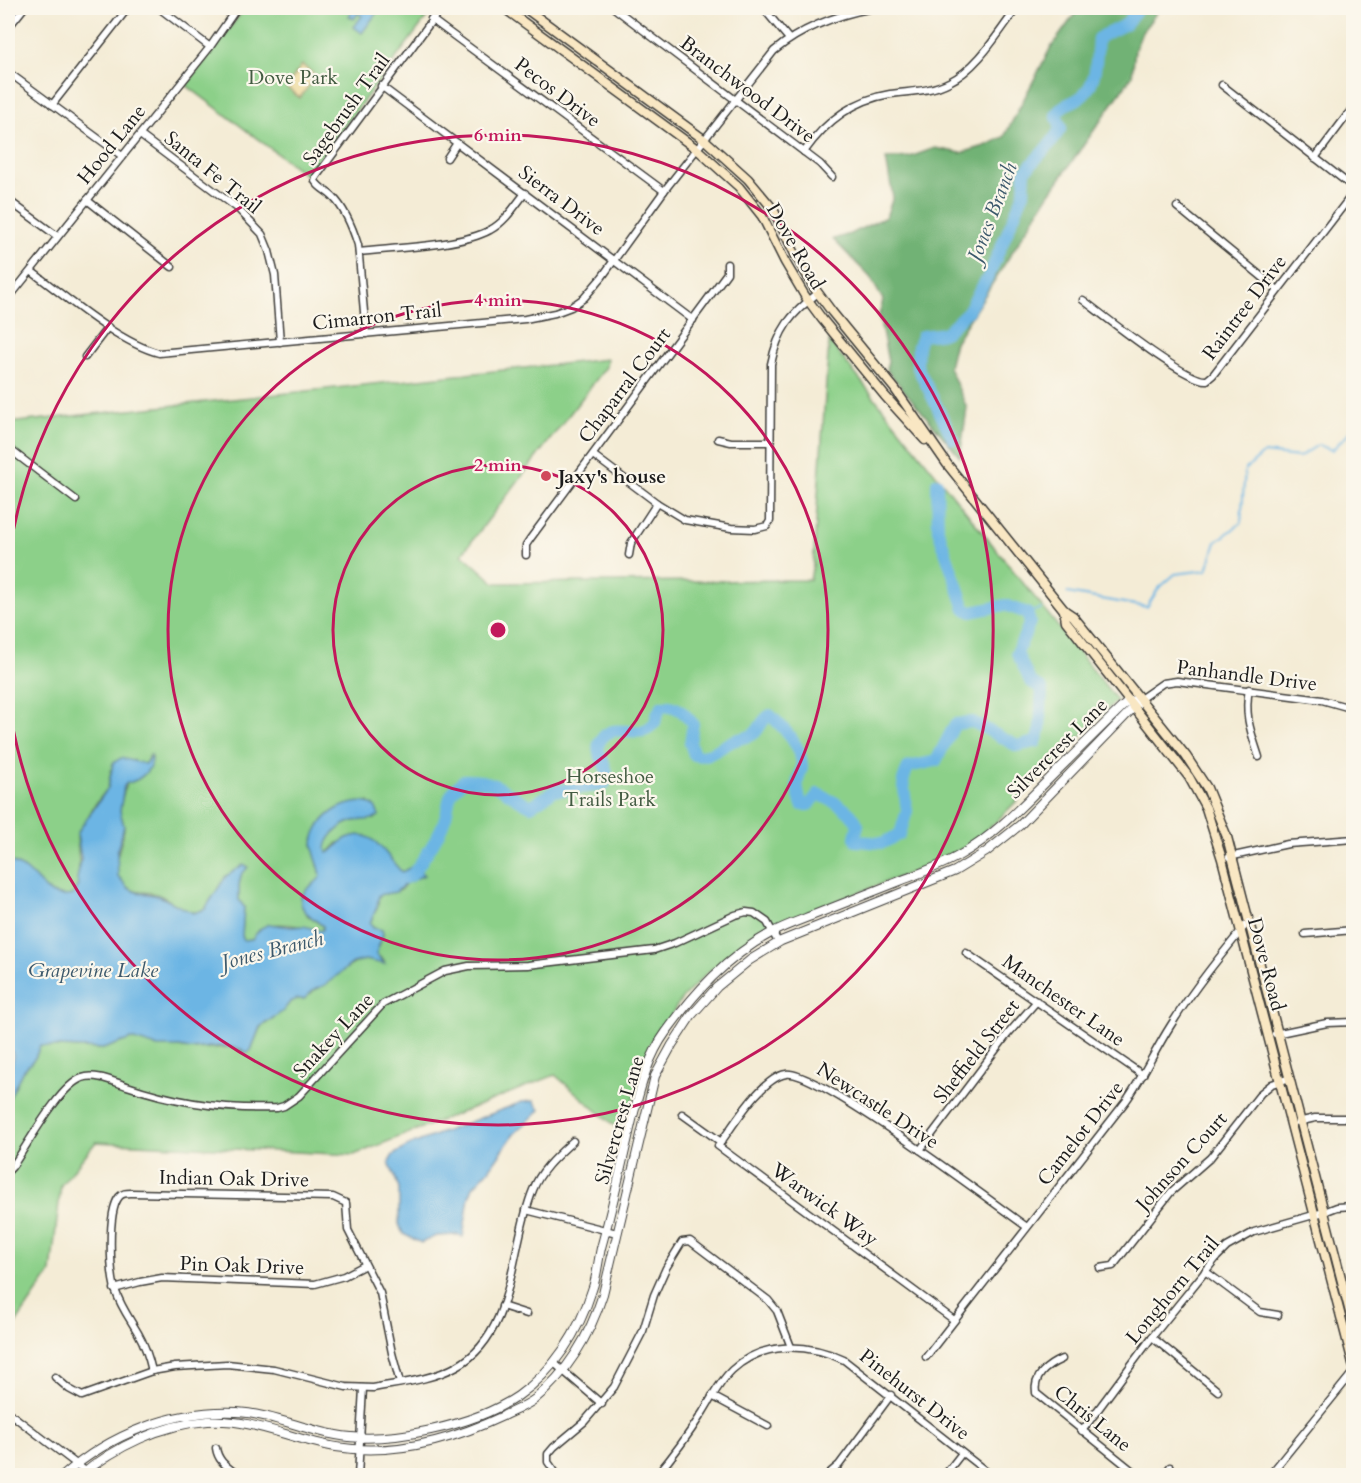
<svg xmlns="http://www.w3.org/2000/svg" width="1361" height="1483" font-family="Cardo,serif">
<rect width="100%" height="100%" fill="#fbf7ec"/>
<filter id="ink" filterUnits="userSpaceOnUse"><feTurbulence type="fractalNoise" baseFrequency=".0167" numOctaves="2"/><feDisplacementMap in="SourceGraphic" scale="12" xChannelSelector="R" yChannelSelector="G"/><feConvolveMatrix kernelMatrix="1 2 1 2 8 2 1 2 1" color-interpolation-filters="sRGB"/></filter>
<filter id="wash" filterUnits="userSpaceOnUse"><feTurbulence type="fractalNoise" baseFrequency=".008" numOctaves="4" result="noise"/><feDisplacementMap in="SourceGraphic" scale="24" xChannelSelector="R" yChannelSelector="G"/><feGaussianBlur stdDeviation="1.35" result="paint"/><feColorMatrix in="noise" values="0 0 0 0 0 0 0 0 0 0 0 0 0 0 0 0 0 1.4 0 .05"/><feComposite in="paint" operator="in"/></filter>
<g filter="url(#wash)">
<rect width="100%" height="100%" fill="#f4ecd6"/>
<g fill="#8cd089" stroke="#547652" stroke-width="1.5">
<polygon points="245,8 434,8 307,176 186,85"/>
<path d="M829 341 1117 700 996 822 966 847 923 868 782 922 748 942 708 972 680 1001 648 1052 623 1133 555 1075 354 1155 96 1142 61 1185 51 1272 8 1335V1101L22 1072 35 1058 40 1046 103 1049 131 1039 190 1049 232 1047 247 1053 251 1050 260 1028 283 1011 290 1002 297 999H304C310 993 352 963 360 961 367 959 376 962 384 961L376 954 383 934 382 930 373 928 370 923 377 908 379 895 400 890 406 883 413 881 406 871 402 872 398 869 338 843 328 853 325 850C327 826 356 817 375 819L369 802 313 844 321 876 318 882 311 886 307 915 323 926 321 931C308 927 274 920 262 928 258 930 255 936 252 939L244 940 242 936 244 907 239 900V885L241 875 247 867 226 876 205 909C201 912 197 913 192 912 181 909 170 900 159 895 146 890 131 895 121 882 109 866 123 844 124 828 124 822 120 816 120 810 120 805 125 787 127 783 140 781 151 771 152 757L149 756 145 764H140L133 760 111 770 108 788 94 806 77 837C78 851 83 885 73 895 47 901 41 881 25 869 20 866 13 863 8 860V423L607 359 606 367 462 554 495 583 810 580 813 565Z"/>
</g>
<polygon fill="#71b275" stroke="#466748" stroke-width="1.5" points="1079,8 1160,8 1142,32 1135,50 1132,76 1048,196 955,342 949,367 967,408 960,457 886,369 888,362 879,315 883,300 870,277 833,239 850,234 886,217 893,197 886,159 910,157 935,148 961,153 985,146 1004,137 1050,49"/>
<polygon fill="#eeda9e" stroke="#857b5d" stroke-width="1.5" points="302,65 316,76 300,98 286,87"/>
<g fill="#6cb5e4" stroke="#446880" stroke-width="1.5">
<polygon points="351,8 373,8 378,11 362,33 354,27 362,16 358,13 354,19 349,16 353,10"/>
<path d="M151 755C154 769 140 781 127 783L124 786 120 811 124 826 117 851 118 876 128 888 136 892 159 896 193 913 205 909 226 876 243 865 248 867 241 875 239 885V900L244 907 242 936 244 940 252 939 261 928 269 924 292 927 304 926 321 931 323 929V926C311 917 290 905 307 889 312 884 317 883 321 876 320 866 313 855 313 844 314 817 351 793 375 806L379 816C368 825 353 813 334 833 329 838 326 843 326 850L328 853C336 849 339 842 347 838 374 826 386 857 402 872L413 866 424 875 406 883 396 892 379 895 377 907 370 923 373 928 382 930 383 934 376 954 385 964 365 960 353 963 325 985 314 990 304 999H297L290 1002 283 1011 260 1027 251 1050 247 1053 241 1049 223 1046 190 1049 180 1047H157L131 1039 103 1049 40 1046 35 1058 22 1072 8 1101V1085L13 1058 12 1052 8 1050V860C13 863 20 866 25 869 41 881 47 901 73 895L78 885 77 879 81 859 77 833 108 788 113 763 121 758 145 764Z"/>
<polygon points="534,1101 540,1110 514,1134 488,1171 473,1187 469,1197 463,1237 458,1235 436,1236 421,1243 403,1234 399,1224 399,1188 389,1162 393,1155 410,1145 522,1102"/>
</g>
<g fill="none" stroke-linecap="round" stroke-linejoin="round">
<g stroke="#6cb5e4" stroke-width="2">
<polyline points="1067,593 1147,607 1158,589 1175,574 1207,570 1216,542 1241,523 1245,470 1264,453 1299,457 1318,445 1332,450 1354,428"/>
<polyline points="1027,613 1041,609"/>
</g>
<g stroke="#6cb5e4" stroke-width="12">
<path d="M953 439 917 366 918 346 922 336 945 333 968 311 989 275 1024 193 1025 171 1051 143 1061 128 1056 115C1063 103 1068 105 1078 99 1098 87 1096 58 1098 38L1126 24 1138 8"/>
<path d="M405 878 411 876C423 860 435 843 443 824 453 801 442 799 464 780 497 779 504 793 531 806L554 791 604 785C614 764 592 756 600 741 611 723 627 734 643 731 647 730 651 726 655 723L657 714 662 706C676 704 685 713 693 724L690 743 694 755C710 759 719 747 733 741 740 738 749 738 755 733 761 727 762 719 770 715 784 728 803 747 802 768 802 770 799 775 799 777 795 786 799 797 802 805H809L818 794C833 801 852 810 858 825L855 837 856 841 883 843 900 834 907 811 903 781 908 767 936 761 955 724 973 722 1017 746 1036 742 1040 730 1042 689 1030 681 1017 653 1030 622 1027 613 1005 605 972 612 965 609 938 530 937 483"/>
</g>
</g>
</g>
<g filter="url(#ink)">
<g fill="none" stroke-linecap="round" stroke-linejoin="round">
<g stroke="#3c3b38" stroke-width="9">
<g id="minor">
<polyline points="159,8 210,47"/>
<polyline points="614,8 820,164 832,177"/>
<polyline points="763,8 789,39"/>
<polyline points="1353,8 1354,8"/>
<polyline points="431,19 664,191"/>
<polyline points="8,28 24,8"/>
<polyline points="8,72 122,156"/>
<polyline points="1222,85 1354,188"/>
<polyline points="381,86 693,320"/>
<polyline points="52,105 128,8"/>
<polyline points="140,135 237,208 262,234 269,251 275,275 280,342"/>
<path d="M804 152C825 122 853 100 890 94 910 91 930 92 949 82 978 68 998 33 1017 8"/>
<polyline points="447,158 457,143"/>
<polyline points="1315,158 1354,106"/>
<polyline points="8,200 57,236"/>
<polyline points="87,200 172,267"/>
<polyline points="1177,207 1278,290"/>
<path d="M359 252C393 248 462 246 490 230 505 222 515 206 525 193"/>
<path d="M31 271C65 296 119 343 159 353L525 319 555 313 571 307 584 298 602 277 664 191 774 51C803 27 836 15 873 8"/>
<polyline points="8,299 210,47 237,8"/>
<path d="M1083 300C1103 315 1187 383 1207 380L1213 375 1354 192"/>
<path d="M366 334 358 245C353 229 346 210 333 197 327 191 319 188 315 181L316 177 441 8"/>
<polyline points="85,357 108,327"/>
<polyline points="718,439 731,442 771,442"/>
<polyline points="8,448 76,500"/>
<path d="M593 455 657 503 685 520 731 528 755 529 767 526 770 521 771 364C778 329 791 314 818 293"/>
<polyline points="526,555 526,545 530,539 727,273 727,264"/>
<polyline points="629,555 631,543 657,503"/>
<path d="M1249 689C1244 716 1251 732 1259 757"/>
<polyline points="1140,699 1163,683 1177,681 1322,700 1354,709"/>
<polyline points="1229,857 1288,844 1354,839"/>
<polyline points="1305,934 1354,930"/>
<polyline points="966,953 1143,1075"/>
<polyline points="1275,1034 1327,1023 1354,1022"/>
<polyline points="682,1114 721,1142 718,1146 954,1320"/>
<polyline points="1298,1122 1315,1118 1354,1118"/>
<path d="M721 1142C735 1123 762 1078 786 1074 815 1068 993 1203 1027 1227"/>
<polyline points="920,1150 1007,1035 1037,1001"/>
<path d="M8 1171 12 1167C27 1146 59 1086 82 1078 96 1073 114 1082 127 1086 174 1102 227 1110 277 1108L284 1106 299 1096 383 1004 445 971 469 966 528 965 654 950 675 943 735 915 746 912 754 913 767 922 778 942"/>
<polyline points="526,1210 617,1233"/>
<polyline points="1100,1268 1113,1266 1171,1192 1210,1158 1261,1093 1272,1084 1290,1078"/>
<polyline points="1205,1271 1260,1312 1278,1315"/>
<polyline points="114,1289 140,1282 162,1278 315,1284 344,1276 365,1265"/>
<polyline points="502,1306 527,1314"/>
<polyline points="1152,1337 1218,1391"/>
<path d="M926 1357 1126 1101C1143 1077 1155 1050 1171 1025 1194 988 1221 955 1249 921"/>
<path d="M1062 1359C1048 1365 1033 1376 1036 1393L1139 1476"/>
<polyline points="554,1363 602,1404"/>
<path d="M152 1371C149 1358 145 1345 138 1333 130 1319 121 1307 116 1292 110 1274 107 1212 119 1197 122 1193 126 1193 131 1193L333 1197 346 1203 348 1230 380 1293 392 1353 400 1383"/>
<path d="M55 1377 69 1389 82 1396 152 1371 175 1367 227 1364 274 1369 346 1387 373 1388C400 1383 432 1380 457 1366 516 1334 510 1245 533 1190 541 1169 558 1155 573 1141"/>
<polyline points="712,1396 768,1426"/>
<polyline points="8,1412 92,1476"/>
<polyline points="1082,1431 1152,1337 1217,1257 1227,1247 1254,1232 1324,1212 1337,1207 1354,1206"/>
<path d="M216 1448C218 1462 228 1467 239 1476"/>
<polyline points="358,1476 363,1388"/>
<polyline points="558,1476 548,1462 548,1454 554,1447 584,1422 614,1387 643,1331 654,1295 666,1268 682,1242 690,1241 768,1300 777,1311 791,1347"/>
<path d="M656 1476C673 1456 689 1434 703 1412 712 1398 719 1382 732 1370 763 1341 807 1343 844 1360L992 1476"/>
<polyline points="826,1476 839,1465 891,1395"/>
<polyline points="944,1476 962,1453"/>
<polyline points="1163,1476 1170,1467"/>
<polyline points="1269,1476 1354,1371"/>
</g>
</g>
<g stroke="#3c3b38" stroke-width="10">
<g id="tertiary">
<path d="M63 1476C110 1434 174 1409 237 1412 270 1414 303 1429 336 1435 388 1445 475 1425 518 1396 554 1371 579 1332 592 1290 597 1277 598 1262 601 1248 613 1205 622 1163 632 1120 640 1090 647 1058 666 1032 695 992 727 957 771 933 784 926 798 921 811 916 841 904 870 893 900 881 920 873 941 866 960 855 992 837 1017 811 1043 785 1069 759 1095 733 1121 708L1129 701 1140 699"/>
<path d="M80 1476C115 1447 162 1424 208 1421 252 1418 293 1440 336 1447 393 1456 452 1440 503 1416 513 1411 526 1406 535 1399 569 1371 590 1335 603 1294L655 1076 672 1045 691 1016 717 987 750 960 781 941 955 871 986 852 1020 825 1137 704"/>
</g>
</g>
<g stroke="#3c3b38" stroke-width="11">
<g id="secondary">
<polyline points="504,8 698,150 739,187 762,216 785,262 805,296 822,319 885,396 925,440"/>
<polyline points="525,8 706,141 748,179 773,209 796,256 815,289 832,312 895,389 947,464 1064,610 1073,616 1186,756 1207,788 1227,837 1354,1328"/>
<polyline points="1064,610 1066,621 1189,777 1206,808 1222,859 1354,1367"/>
</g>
</g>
<use href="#minor" stroke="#fff" stroke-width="6"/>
<use href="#tertiary" stroke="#fff" stroke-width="8"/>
<use href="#secondary" stroke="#f9e7c3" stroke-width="8"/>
</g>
</g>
<g fill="none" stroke="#c2185b" stroke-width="3">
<circle cx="498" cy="630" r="165"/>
<circle cx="498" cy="630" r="330"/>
<path d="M8 561A495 495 0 1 1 8 699"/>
</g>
<circle fill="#d1495b" stroke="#fbf7ec" stroke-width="2" cx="546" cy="476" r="6"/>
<g text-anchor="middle" stroke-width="4.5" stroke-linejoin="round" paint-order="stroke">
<g font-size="20" fill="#435b42" stroke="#fbf7ec">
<text x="293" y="84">Dove Park</text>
<text x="610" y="783">Horseshoe<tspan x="610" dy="23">Trails Park</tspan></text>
</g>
<g font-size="20" fill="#1c1c1c" stroke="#fbf7ec">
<text transform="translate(748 89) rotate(37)" y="7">Branchwood Drive</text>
<text transform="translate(558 92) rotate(37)" y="7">Pecos Drive</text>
<text transform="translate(346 109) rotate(-54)" y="7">Sagebrush Trail</text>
<text transform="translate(111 144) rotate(-51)" y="7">Hood Lane</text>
<text transform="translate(213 172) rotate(39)" y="7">Santa Fe Trail</text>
<text transform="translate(562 200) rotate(37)" y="7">Sierra Drive</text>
<text transform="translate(796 246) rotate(60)" y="7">Dove Road</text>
<text transform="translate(1244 307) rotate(-53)" y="7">Raintree Drive</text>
<text transform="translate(377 316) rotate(-6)" y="7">Cimarron Trail</text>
<text transform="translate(624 385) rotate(-53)" y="7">Chaparral Court</text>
<text transform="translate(1247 675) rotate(7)" y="7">Panhandle Drive</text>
<text transform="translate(1057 748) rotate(-45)" y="7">Silvercrest Lane</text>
<text transform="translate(1267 964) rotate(75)" y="7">Dove Road</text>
<text transform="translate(1064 1000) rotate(35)" y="7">Manchester Lane</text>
<text transform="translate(333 1035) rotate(-47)" y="7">Snakey Lane</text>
<text transform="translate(976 1051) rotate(-52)" y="7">Sheffield Street</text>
<text transform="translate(878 1105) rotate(33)" y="7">Newcastle Drive</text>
<text transform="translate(619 1120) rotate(-74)" y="7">Silvercrest Lane</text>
<text transform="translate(1080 1133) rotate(-52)" y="7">Camelot Drive</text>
<text transform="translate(1181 1161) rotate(-48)" y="7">Johnson Court</text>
<text transform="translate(234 1178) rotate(1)" y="7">Indian Oak Drive</text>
<text transform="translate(825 1204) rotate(36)" y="7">Warwick Way</text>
<text transform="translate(242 1265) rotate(2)" y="7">Pin Oak Drive</text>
<text transform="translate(1172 1290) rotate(-50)" y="7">Longhorn Trail</text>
<text transform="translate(915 1394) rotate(38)" y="7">Pinehurst Drive</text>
<text transform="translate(1093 1418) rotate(39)" y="7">Chris Lane</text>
</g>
<g font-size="20" font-weight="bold" fill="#1c1c1c" stroke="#fbf7ec" text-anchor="start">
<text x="558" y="483">Jaxy's house</text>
</g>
<g font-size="21" font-style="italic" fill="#3c596c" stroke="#fbf7ec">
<text transform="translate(992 212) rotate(-69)" y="7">Jones Branch</text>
<text transform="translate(272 950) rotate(-14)" y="7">Jones Branch</text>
<text x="93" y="977">Grapevine Lake</text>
</g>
</g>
<circle cx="498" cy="630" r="9" fill="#c2185b" stroke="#fbf7ec" stroke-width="3"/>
<g font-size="18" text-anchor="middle" font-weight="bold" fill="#c2185b" stroke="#fbf7ec" stroke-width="4.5" stroke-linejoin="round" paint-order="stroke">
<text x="498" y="141">6 min</text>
<text x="498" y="306">4 min</text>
<text x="498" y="471">2 min</text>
</g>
<rect width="1361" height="1483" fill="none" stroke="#fbf7ec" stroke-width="30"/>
</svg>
